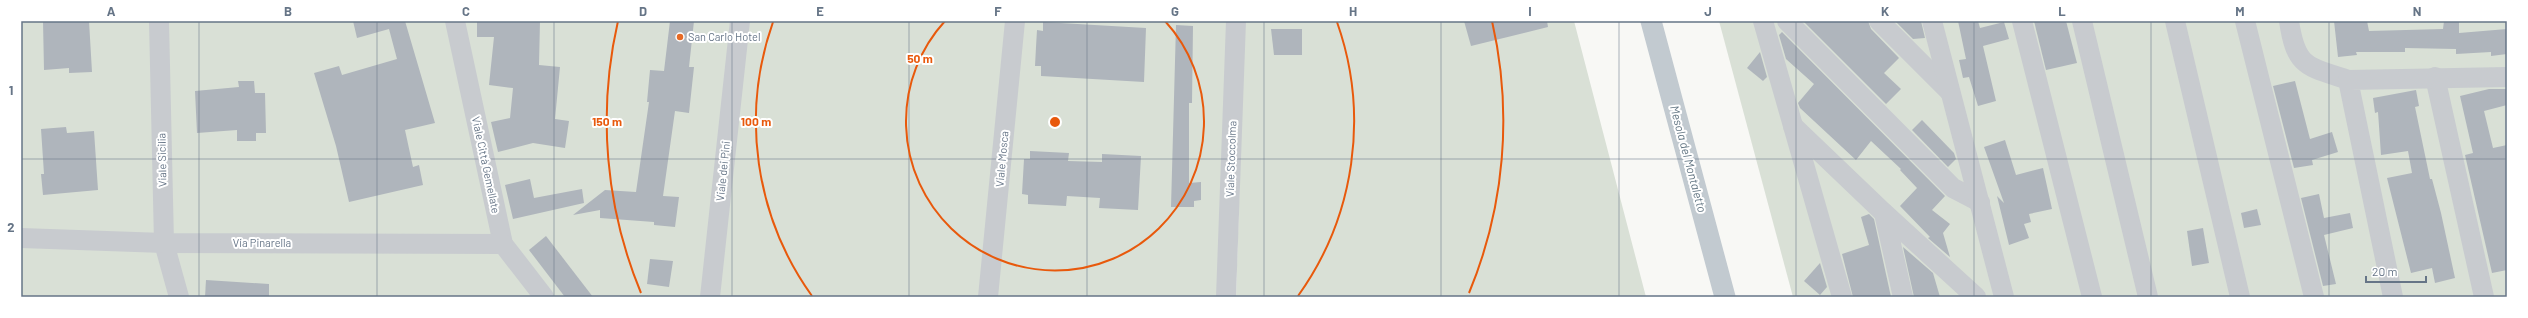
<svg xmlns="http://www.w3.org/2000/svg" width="2528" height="318" font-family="Barlow,sans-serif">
<rect width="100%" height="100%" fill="#f8f8f5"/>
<g fill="#d9e0d6">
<polygon points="21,21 1574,21 1646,297 1236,297 1240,171 1234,297 21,297"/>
<polygon points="1719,21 2507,21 2507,297 1793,297"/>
</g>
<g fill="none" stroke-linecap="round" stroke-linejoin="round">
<polyline stroke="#c2cad0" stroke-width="21" points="1651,21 1725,297"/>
</g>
<g fill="#afb5bc">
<polygon points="43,21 89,21 92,72 69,73 69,68 44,70"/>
<polygon points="353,21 405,21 435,123 405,130 413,167 419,165 423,185 349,202 336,146 314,73 339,66 342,75 397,59 389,29 357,38"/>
<polygon points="477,21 540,21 539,65 560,67 555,119 569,121 565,148 533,143 498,152 491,122 510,118 513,88 489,85 494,37 477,37"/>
<polygon points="670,21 694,21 689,67 694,67 689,113 675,111 663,196 679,197 675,227 654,225 654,222 600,218 600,210 573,215 605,190 636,192 649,102 647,102 650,70 664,71"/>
<polygon points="1464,21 1547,21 1548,27 1471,46"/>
<polygon points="1803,21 1868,21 1871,29 1899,58 1884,73 1901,89 1886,104"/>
<polygon points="1895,21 1921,21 1925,38 1913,39"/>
<polygon points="1958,21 1978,21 1980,28 2004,22 2009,39 1983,46 1996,101 1978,106 1969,77 1963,78 1959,60 1966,59"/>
<polygon points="2034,21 2066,21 2077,63 2046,70"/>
<polygon points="2334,21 2367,21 2369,31 2443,29 2444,21 2459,21 2459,33 2507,29 2507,54 2491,56 2491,52 2456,54 2456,49 2405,48 2405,52 2356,52 2357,55 2338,57"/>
<polygon points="1043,22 1146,28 1144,82 1041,76 1041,66 1035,66 1036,47 1037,30 1043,31"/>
<polygon points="1176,25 1193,26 1192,103 1189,103 1189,183 1201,182 1201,200 1194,201 1194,207 1171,207"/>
<polygon points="1271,29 1302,29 1302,55 1274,55"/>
<polygon points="1782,32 1945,196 1932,210 1950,224 1943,233 1950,257 1928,238 1930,237 1900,206 1917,188 1900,170 1901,169 1871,141 1856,160 1800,108 1798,103 1814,84 1786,59 1779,35"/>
<polygon points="1760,52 1767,77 1763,81 1747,68"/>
<polygon points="238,81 254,81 255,93 265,93 266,133 256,133 256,141 237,141 237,130 197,133 195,91 239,87"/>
<polygon points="2295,81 2310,139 2332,132 2338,152 2312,160 2313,165 2294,168 2273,86"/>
<polygon points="2489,89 2506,89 2507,94 2507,105 2484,111 2493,148 2507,145 2507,270 2492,273 2465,155 2473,153 2460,96"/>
<polygon points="2416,90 2419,106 2415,107 2430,179 2432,179 2441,213 2455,278 2435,283 2432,268 2411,273 2387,178 2412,173 2408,151 2381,155 2378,112 2375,113 2373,98"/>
<polygon points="1922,120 1954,153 1956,159 1948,167 1912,130"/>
<polygon points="66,127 67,133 94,131 98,190 43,195 41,174 44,174 41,129"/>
<polygon points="2005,140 2016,175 2043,168 2052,209 2029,214 2031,222 2024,224 2029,238 2009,245 1997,196 2004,203 1984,147"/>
<polygon points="1030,151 1069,153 1068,161 1102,162 1102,154 1141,156 1138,210 1099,208 1100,198 1067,196 1066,206 1028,204 1028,195 1022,194 1024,159 1030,159"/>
<polygon points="530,179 534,198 582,189 584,203 513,219 505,185"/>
<polygon points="2319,194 2324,218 2350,213 2353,228 2324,235 2336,284 2323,286 2301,198"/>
<polygon points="2257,209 2261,225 2244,228 2241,213"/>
<polygon points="1869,214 1874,219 1891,297 1853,297 1842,254 1869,245 1861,217"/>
<polygon points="2203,228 2209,263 2192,266 2187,231"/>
<polygon points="546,236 593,297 565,297 529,250"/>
<polygon points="1903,247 1933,273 1940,297 1914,297"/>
<polygon points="650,259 673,261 669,287 647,284"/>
<polygon points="1820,263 1827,287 1820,295 1804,281"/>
<polygon points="206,280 269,284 269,297 205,297"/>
</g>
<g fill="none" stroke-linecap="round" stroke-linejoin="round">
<g stroke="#c8cbcf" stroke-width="20">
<polyline points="159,21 164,243 179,297"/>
<polyline points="455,21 503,244 544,297"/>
<polyline points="1763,21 1842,297"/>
<polyline points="1787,21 1953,188 1980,202"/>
<polyline points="1879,21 1949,91"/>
<polyline points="1932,21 2004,297"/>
<polyline points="2022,21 2092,297"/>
<polyline points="2082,21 2148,297"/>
<polyline points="2175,21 2240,297"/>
<polyline points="2245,21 2314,297"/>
<path d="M2289 21C2296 68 2307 66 2348 80"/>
<polyline points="2435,77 2484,297"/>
<polyline points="1793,126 1884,213 1903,297"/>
<polyline points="1884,213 1976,297"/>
<polyline points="21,238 164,243 503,244"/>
<polyline points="710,297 740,21"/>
<polyline points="988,297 1015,21"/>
<polyline points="1226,297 1236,21"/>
<polyline points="2393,297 2348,80 2507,77"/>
</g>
</g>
<path fill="none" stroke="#667587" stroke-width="1" stroke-opacity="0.55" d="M199 21V297M377 21V297M554 21V297M732 21V297M909 21V297M1087 21V297M1264 21V297M1441 21V297M1619 21V297M1796 21V297M1974 21V297M2151 21V297M2329 21V297M21 159H2507"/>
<g fill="none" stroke="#e8590c" stroke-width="2">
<path d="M1165 21A149 149 0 1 1 945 21"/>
<path d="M812 296A299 299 0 0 1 773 22M1337 22A299 299 0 0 1 1298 296"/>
<path d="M641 293A448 448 0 0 1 618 21M1492 21A448 448 0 0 1 1469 293"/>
</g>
<circle fill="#e76a26" stroke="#fff" stroke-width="1.5" cx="680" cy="37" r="4"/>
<g text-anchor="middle" stroke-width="4" stroke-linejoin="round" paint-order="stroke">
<g font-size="11" fill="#667587" stroke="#fff" text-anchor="start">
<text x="688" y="41">San Carlo Hotel</text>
</g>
<g font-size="11" fill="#667587" stroke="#fff">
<text transform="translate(1002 159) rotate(-85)" y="4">Viale Mosca</text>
<text transform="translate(1231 159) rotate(-88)" y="4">Viale Stoccolma</text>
<text transform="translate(162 160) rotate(-91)" y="4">Viale Sicilia</text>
<text transform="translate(486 165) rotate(78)" y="4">Viale Città Gemellate</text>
<text transform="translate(723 171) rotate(-84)" y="4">Viale dei Pini</text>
<text x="262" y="247">Via Pinarella</text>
</g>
<g font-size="12" font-style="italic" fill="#637683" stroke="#fff">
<text transform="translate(1688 159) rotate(75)" y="4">Mesola del Montaletto</text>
</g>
</g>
<circle cx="1055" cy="122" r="6" fill="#e8590c" stroke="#fff" stroke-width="2"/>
<g font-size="12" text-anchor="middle" font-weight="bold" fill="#e8590c" stroke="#fff" stroke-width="4" stroke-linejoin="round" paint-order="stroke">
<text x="920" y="63">50 m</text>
<text x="756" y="126">100 m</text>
<text x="607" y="126">150 m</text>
</g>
<rect width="2528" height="318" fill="none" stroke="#ffffff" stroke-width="44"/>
<path d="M2366 276v6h60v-6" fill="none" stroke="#667587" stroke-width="2"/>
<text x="2372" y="276" font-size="12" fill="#667587" stroke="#ffffff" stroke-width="3" paint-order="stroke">20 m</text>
<rect x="22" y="22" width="2484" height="274" fill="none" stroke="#667587" stroke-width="1.5"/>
<g font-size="13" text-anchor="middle" font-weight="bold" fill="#667587">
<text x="111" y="16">A</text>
<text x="288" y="16">B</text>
<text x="466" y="16">C</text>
<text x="643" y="16">D</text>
<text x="820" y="16">E</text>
<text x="998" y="16">F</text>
<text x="1175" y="16">G</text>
<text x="1353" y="16">H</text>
<text x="1530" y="16">I</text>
<text x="1708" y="16">J</text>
<text x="1885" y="16">K</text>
<text x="2062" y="16">L</text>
<text x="2240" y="16">M</text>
<text x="2417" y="16">N</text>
<text x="11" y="95">1</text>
<text x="11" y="232">2</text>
</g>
</svg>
